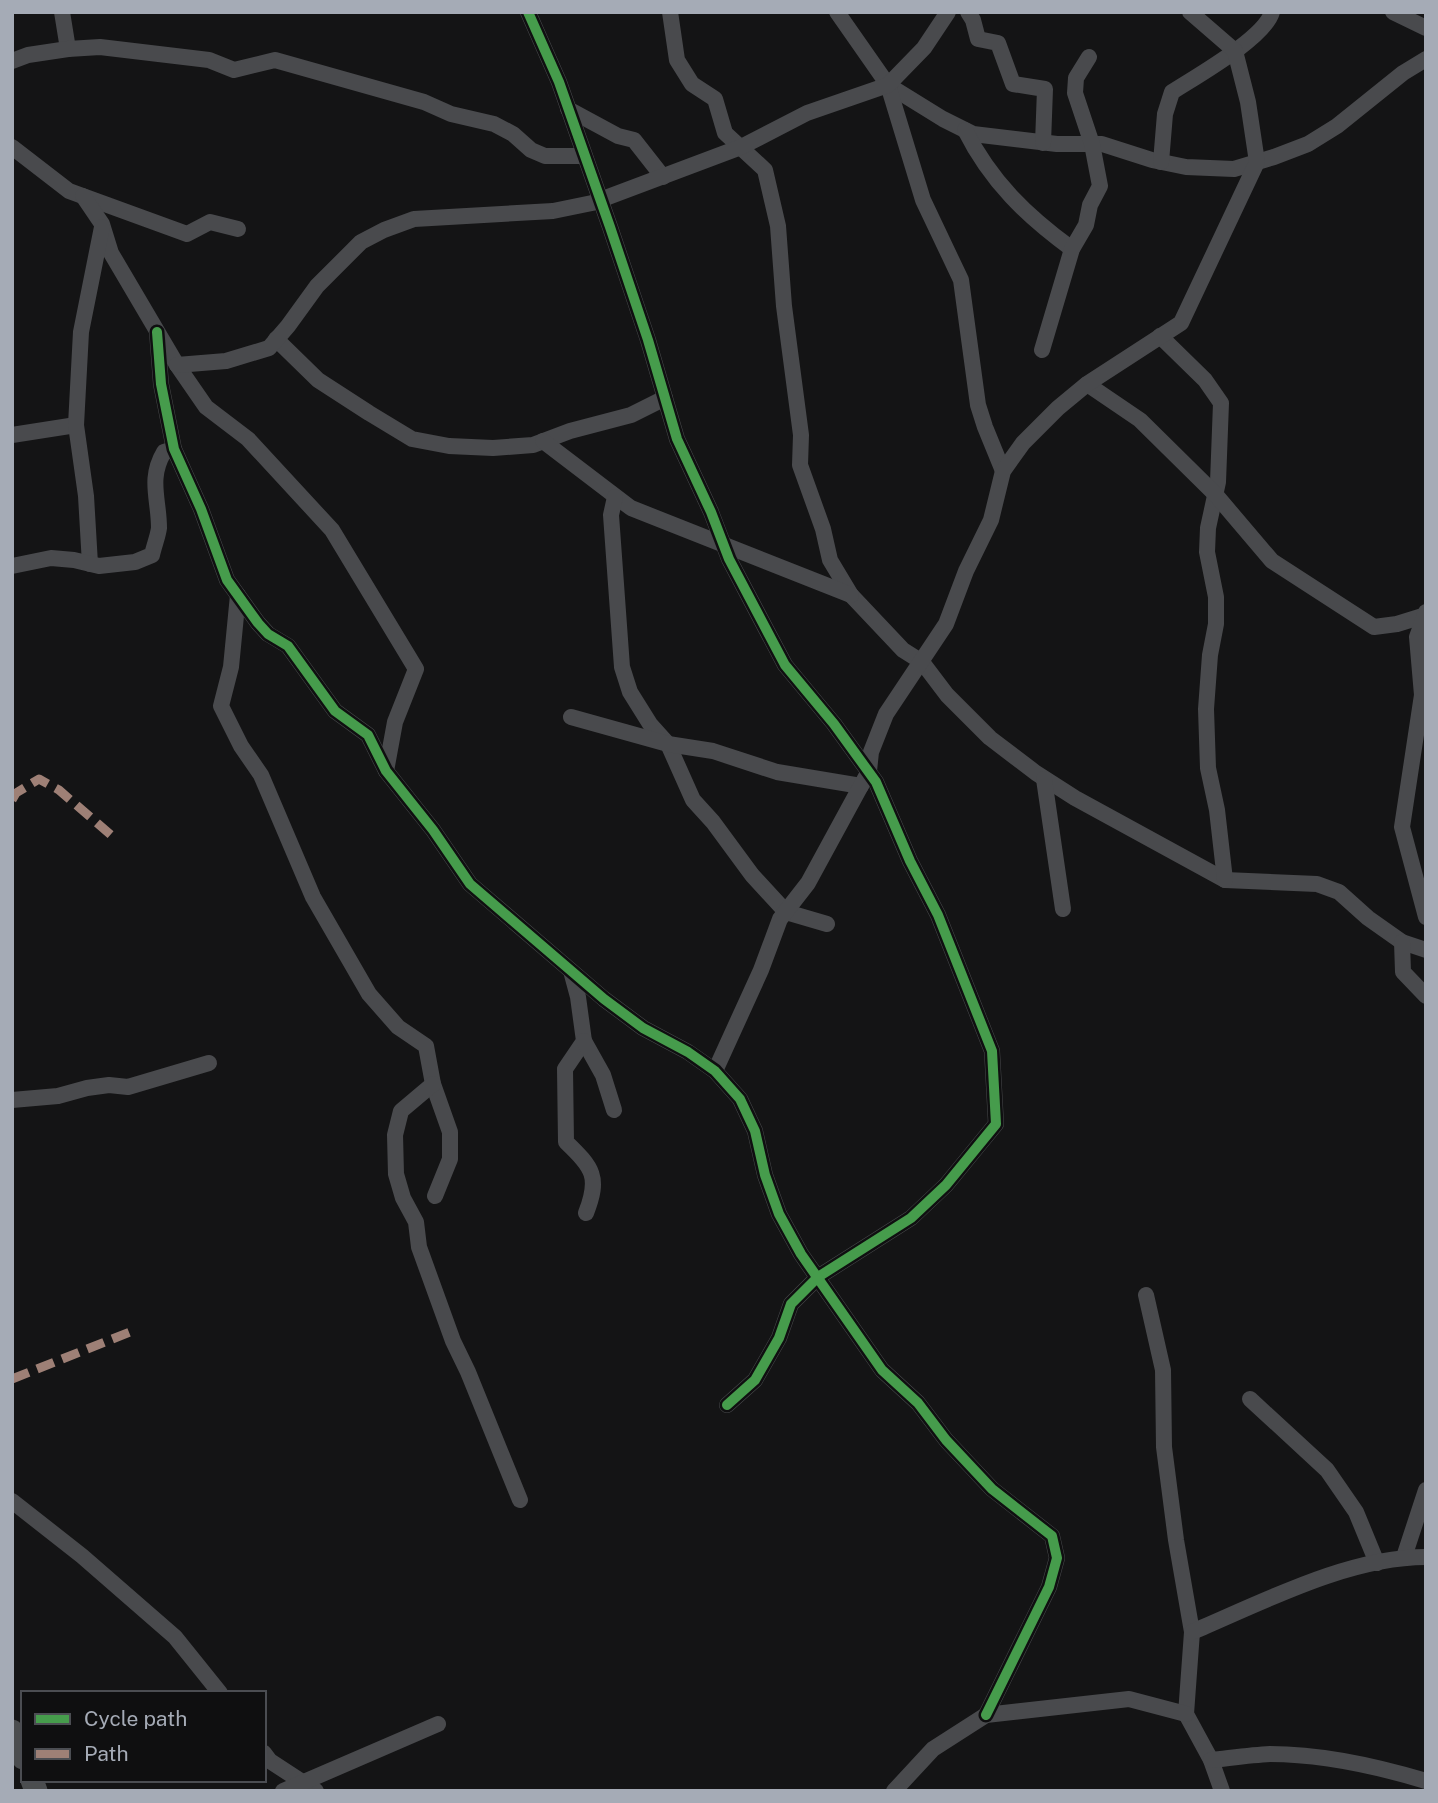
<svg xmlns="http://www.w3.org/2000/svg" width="1438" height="1803" font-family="'Public Sans',sans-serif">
<rect width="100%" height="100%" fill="#141415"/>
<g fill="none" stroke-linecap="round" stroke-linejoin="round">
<g stroke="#494a4d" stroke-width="16">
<polyline points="62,12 68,49"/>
<polyline points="528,12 559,82 610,227 648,340 677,439 711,512 729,559 785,665 834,724 876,782 910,861 938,915 992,1051 996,1124 946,1185 911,1218 818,1277 791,1304 779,1338 755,1380 727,1405"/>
<polyline points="670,12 677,60 692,84 715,99 725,133 765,170 778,226 784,306 801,435 800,465 823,529 830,560 851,595 903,650 922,662 947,695 990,738 1036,773 1075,798 1225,880 1317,884 1339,892 1368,918 1402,942 1426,950"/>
<polyline points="837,12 888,85 943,119 973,134 1057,144 1102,144 1152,160 1186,167 1234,169 1274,157 1308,144 1337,126 1403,73 1426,59"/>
<polyline points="968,12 973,20 978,39 998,43 1013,84 1045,89 1043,143"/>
<polyline points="1393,12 1426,28"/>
<polyline points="12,61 28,55 68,49 100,47 209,60 234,70 275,60 424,102 451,114 494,124 513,134 531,150 545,156 584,156"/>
<polyline points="888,85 923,200 961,280 978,405 985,427 1003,471"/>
<polyline points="568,109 618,136 634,140 663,177"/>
<path d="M965 130C991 182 1027 216 1072 249"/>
<polyline points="12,147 69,191 187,234 210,222 238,229"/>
<path d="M1161 162 1165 114 1172 92C1195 77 1265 38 1272 12"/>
<polyline points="83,196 102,224 111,253 177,365 206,407 248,439 332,530 416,669 395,722 386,771"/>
<polyline points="157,332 161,384 174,449 201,509 227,580 258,623 268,634 288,646 335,711 368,735 386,771 433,830 470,884 604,999 643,1028 688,1052 715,1071 740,1099 755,1131 765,1175 779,1214 801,1254 882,1370 918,1403 946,1440 992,1489 1052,1536 1057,1558 1049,1587 986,1715"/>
<polyline points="1160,336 1205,380 1221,403 1218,482 1208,528 1207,552 1216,597 1216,624 1210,655 1206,709 1208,768 1217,810 1225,880"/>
<polyline points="276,339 318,380 369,413 412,439 449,446 493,448 533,445 570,431 631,415 665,398"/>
<polyline points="1042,350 1072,249 1086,225 1090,205 1100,186 1092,144 1075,93 1076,78 1089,57"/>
<polyline points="177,365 226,361 269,348 288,326 317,286 361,242 384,230 414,219 553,211 592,203 741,147 807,113 888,85 924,48 948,12"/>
<polyline points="1087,384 1140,420 1215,494 1272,561 1374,627 1397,624 1426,615"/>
<polyline points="12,435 76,425"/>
<polyline points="543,441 631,508 851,595"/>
<polyline points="615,497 611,515 622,667 630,692 650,724 668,744 693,800 713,822 752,875 786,912 827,924"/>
<polyline points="90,564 86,496 76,425 81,332 102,227"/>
<path d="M12 566 51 558 74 560 99 566 135 562 152 555C154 546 158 536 159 528 159 499 148 479 164 452L174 449"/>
<polyline points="238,595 231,667 221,706 241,746 261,775 313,897 369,994 398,1027 426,1046 433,1084 450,1132 450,1159 435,1196"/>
<polyline points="1426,612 1417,637 1422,695 1402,827 1426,917"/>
<polyline points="571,717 668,744 713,751 777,772 861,786"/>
<polyline points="1044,779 1063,909"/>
<polyline points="1402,942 1403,972 1426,996"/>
<path d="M571 971 578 997 584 1041 565 1069 566 1142C593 1168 600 1177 586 1213"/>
<polyline points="584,1041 603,1075 614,1110"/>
<polyline points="715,1071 761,970 780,919 808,883 869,771 871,752 886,714 946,624 966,571 991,520 1003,471 1023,443 1058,408 1087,384 1181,323 1257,162 1248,102 1235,51 1190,12"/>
<polyline points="433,1084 401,1111 395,1135 396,1174 403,1198 416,1222 419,1247 453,1341 468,1372 520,1500"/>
<polyline points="12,1100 58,1096 87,1088 109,1085 128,1087 209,1063"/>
<polyline points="1146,1295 1163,1370 1164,1447 1176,1540 1192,1632 1186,1714 1211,1760 1222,1791"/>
<polyline points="1250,1399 1327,1470 1356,1512 1377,1563"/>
<polyline points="12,1501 82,1556 175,1637 220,1693"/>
<polyline points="1404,1557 1426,1490"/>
<path d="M1192 1632C1263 1602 1348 1557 1426 1557"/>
<polyline points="264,1753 270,1761 316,1791"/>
<path d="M1211 1760C1230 1758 1251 1755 1270 1754 1322 1754 1376 1766 1426 1781"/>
<polyline points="283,1791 438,1724"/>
<polyline points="894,1791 933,1749 986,1715 1129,1699 1186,1714"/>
</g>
<g stroke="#4b4d4f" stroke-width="23">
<polyline points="12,1731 23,1758"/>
<polyline points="32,1780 36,1791"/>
</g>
<g stroke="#9e8076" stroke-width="9" stroke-dasharray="18 9" stroke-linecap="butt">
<polyline points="12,800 16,793 39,779 59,790 111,835"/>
<polyline points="12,1379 130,1332"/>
</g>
<g stroke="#0f0f10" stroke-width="15">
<g id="cycleway">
<polyline points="528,12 559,82 610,227 648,340 677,439 711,512 729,559 785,665 834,724 876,782 910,861 938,915 992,1051 996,1124 946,1185 911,1218 818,1277 791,1304 779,1338 755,1380 727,1405"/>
<polyline points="157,332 161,384 174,449 201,509 227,580 258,623 268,634 288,646 335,711 368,735 386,771 433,830 470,884 604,999 643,1028 688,1052 715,1071 740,1099 755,1131 765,1175 779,1214 801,1254 882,1370 918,1403 946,1440 992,1489 1052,1536 1057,1558 1049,1587 986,1715"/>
</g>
</g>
<use href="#cycleway" stroke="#469c4c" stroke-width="10"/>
</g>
<rect width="1438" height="1803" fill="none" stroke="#a5abb6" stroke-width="28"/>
<rect x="21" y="1691" width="245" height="91" fill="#0f0f10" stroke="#4b4d52" stroke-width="2"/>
<rect x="35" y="1714" width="35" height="10" fill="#469c4c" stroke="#4b4d52" stroke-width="2"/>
<text x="84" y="1726" font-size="21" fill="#a5abb6">Cycle path</text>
<rect x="35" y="1749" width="35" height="10" fill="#9e8076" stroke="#4b4d52" stroke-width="2"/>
<text x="84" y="1761" font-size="21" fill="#a5abb6">Path</text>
</svg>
